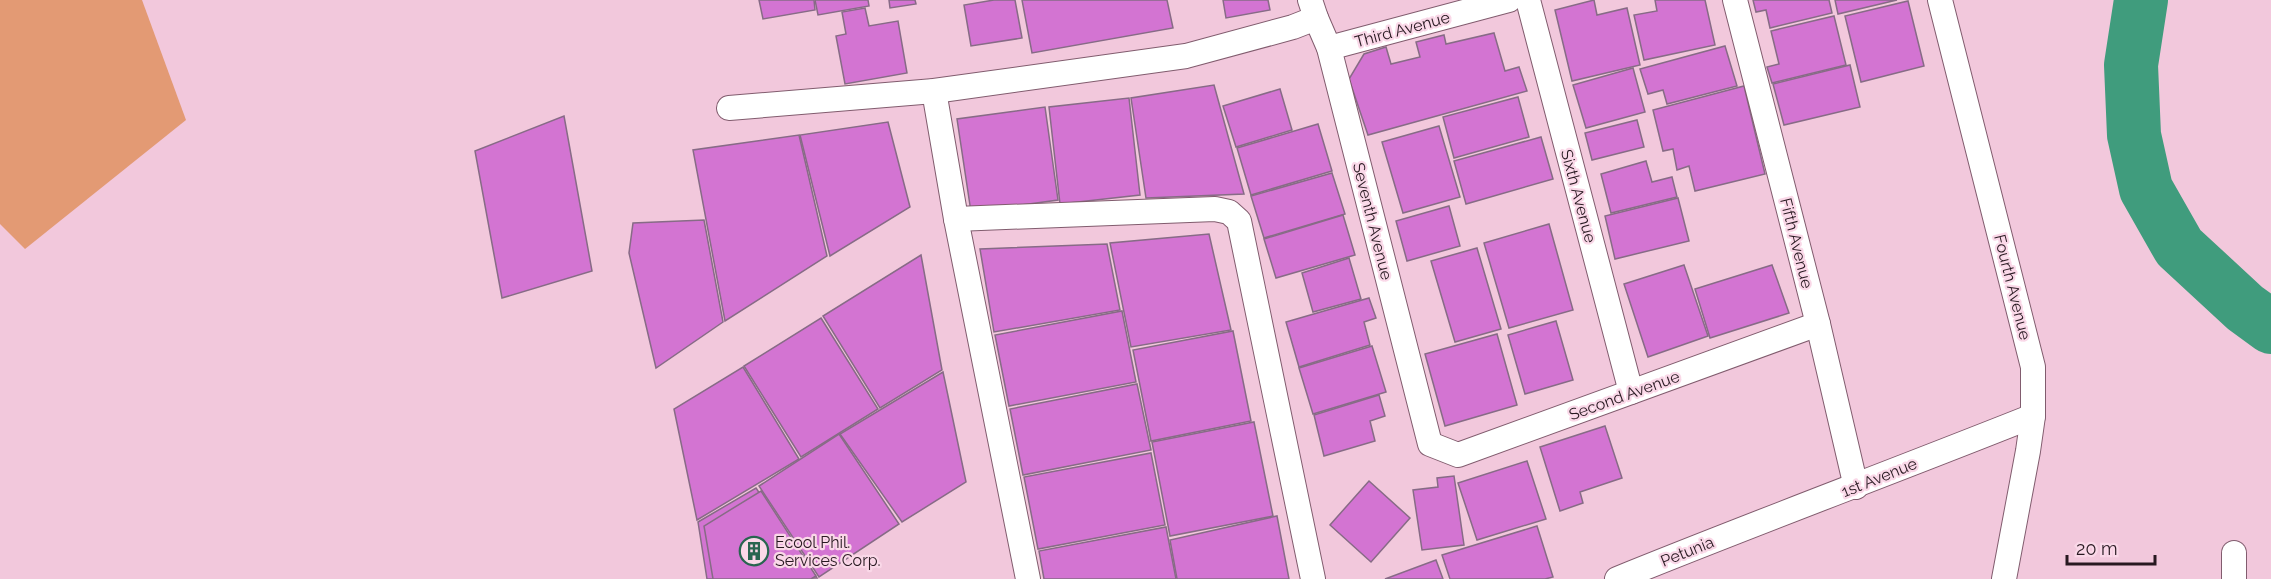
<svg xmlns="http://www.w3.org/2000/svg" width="2271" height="579" font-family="Raleway,sans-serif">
<rect width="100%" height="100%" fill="#f2c8dc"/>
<polygon fill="#e39a74" points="0,0 142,0 186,120 25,249 0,224"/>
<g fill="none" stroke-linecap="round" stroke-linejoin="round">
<polyline stroke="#409c7d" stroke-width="54" points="2141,0 2131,65 2134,135 2146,189 2179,247 2245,308 2271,327"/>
</g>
<g fill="#d374d2" stroke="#876b86" stroke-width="1.5">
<polygon points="759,0 814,0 815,10 763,19"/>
<polygon points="815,0 868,0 869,6 818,15"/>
<polygon points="889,0 915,0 916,4 890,8"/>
<polygon points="994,0 1015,0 1022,38 971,46 964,5"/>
<polygon points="1022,0 1167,0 1173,28 1032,53"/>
<polygon points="1223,0 1268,0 1270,10 1226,18"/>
<polygon points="1594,0 1597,15 1627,8 1640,65 1572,81 1555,10"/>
<polygon points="1655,0 1705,0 1715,45 1644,60 1634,15 1657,11"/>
<polygon points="1753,0 1829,0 1832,13 1770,28 1766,10 1756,12"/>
<polygon points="1835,0 1897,0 1838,14"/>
<polygon points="1908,1 1924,66 1861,82 1845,16"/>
<polygon points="865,8 869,26 898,21 907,73 845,84 836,36 846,34 842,12"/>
<polygon points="1834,16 1846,65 1772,83 1767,67 1779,64 1771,31"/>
<polygon points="1494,33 1505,71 1519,67 1527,91 1368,135 1349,79 1364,54 1386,47 1391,64 1420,57 1416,42 1444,35 1446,44"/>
<polygon points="1725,46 1737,86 1667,104 1663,90 1648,94 1640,69"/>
<polygon points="1850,65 1860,107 1784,125 1773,84"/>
<polygon points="1633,68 1645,112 1586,128 1573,85"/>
<polygon points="1214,85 1244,194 1146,198 1131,98"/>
<polygon points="1744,86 1765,174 1695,191 1689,166 1677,170 1673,149 1663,151 1653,110"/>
<polygon points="1280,89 1292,130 1236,147 1223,106"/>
<polygon points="1518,97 1529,137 1454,158 1443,117"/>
<polygon points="1129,98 1140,195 1060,204 1049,107"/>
<polygon points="1045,107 1058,200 971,212 957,119"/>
<polygon points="564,116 592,271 502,298 475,151"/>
<polygon points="1637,120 1644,147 1592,160 1585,133"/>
<polygon points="888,122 910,207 830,256 800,135"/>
<polygon points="1318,124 1332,171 1251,195 1237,148"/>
<polygon points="1439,126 1460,197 1403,213 1382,142"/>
<polygon points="799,135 827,256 725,321 693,150"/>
<polygon points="1541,137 1553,179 1466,204 1454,161"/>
<polygon points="1646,161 1652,182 1672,177 1677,197 1611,213 1601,174"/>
<polygon points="1332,173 1345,214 1264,238 1251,196"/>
<polygon points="1678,198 1689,241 1615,259 1605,216"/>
<polygon points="1449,206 1460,246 1407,261 1396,221"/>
<polygon points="1343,215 1355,255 1276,278 1264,239"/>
<polygon points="704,220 723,322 656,368 629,253 633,223"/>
<polygon points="1549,224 1573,310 1509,328 1484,243"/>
<polygon points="1209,234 1231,330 1131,347 1110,243"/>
<polygon points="1107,244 1120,310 994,332 980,249"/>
<polygon points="1477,248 1501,329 1455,342 1431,261"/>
<polygon points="921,255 942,370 880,408 823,316"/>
<polygon points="1349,258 1361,299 1313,312 1302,273"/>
<polygon points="1684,265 1708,336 1648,357 1624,284"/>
<polygon points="1772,265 1789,313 1710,338 1695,289"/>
<polygon points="1369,298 1376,318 1364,322 1370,345 1299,367 1286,322"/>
<polygon points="1122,311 1136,382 1009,406 995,335"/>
<polygon points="821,318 878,409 801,457 744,366"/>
<polygon points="1556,321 1573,380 1525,394 1508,335"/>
<polygon points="1233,331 1251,421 1151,441 1133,350"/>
<polygon points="1497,334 1517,405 1445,426 1425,354"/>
<polygon points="1372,346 1386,392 1313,414 1299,368"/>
<polygon points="743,367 799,459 697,520 674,409"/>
<polygon points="943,372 966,482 902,522 840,434"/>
<polygon points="1137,384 1151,450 1023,475 1010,409"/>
<polygon points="1379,395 1385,416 1370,421 1375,441 1324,456 1314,415"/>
<polygon points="1254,422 1273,516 1170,536 1152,442"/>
<polygon points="1605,426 1622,478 1580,492 1583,503 1560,511 1540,447"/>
<polygon points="839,434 899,524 819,577 759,486"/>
<polygon points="1151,453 1165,525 1038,549 1024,477"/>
<polygon points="1527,461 1546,519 1477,540 1458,483"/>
<polygon points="1454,476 1464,545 1422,550 1413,490 1438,487 1437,478"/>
<polygon points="1369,481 1410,518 1371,562 1330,525"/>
<polygon points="756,488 817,578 707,579 698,522"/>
<polygon points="761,491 816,576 811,579 713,579 704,526"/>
<polygon points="1277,516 1289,579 1177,579 1170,540"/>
<polygon points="1537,526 1553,577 1545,579 1450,579 1442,555"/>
<polygon points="1166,527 1176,579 1044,579 1039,551"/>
<polygon points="1436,560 1443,579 1385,579"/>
</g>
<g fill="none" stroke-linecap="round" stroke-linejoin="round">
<g stroke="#815c6e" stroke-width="26">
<g id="minor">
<polyline points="1310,0 1316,18 1329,48 1430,444 1458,455 1818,324"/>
<polyline points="1528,0 1631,392"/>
<polyline points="1735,0 1818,324 1856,487"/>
<polyline points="1940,0 2033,367 2033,416 2028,451 2004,579"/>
<polyline points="1329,48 1509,0"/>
<polyline points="934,91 956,219 1028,579"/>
<polyline points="729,108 934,91 1186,56 1293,27 1316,18"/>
<polyline points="956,219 1215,209 1229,212 1239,221 1313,579"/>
<path d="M1617 579C1755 523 1895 471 2033 416"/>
<polyline points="2234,579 2234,553"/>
</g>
</g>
<use href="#minor" stroke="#fff" stroke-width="24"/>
</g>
<defs>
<g id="building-ring" transform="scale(1.5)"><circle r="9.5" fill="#fad8e8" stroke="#286550" stroke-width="1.5"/><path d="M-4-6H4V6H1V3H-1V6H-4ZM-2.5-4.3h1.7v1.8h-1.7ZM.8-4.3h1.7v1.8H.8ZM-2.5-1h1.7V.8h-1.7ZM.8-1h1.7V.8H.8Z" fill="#286550"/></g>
</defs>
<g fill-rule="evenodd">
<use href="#building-ring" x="754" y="551"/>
</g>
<g text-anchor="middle" stroke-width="4.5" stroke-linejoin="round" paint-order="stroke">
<g font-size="16" fill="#281921" stroke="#fad8e8">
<text transform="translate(1402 29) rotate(-15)" y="6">Third Avenue</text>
<text transform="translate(1579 196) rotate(75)" y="6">Sixth Avenue</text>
<text transform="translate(1373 221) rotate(76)" y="6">Seventh Avenue</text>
<text transform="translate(1797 243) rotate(76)" y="6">Fifth Avenue</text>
<text transform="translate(2013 287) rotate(76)" y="6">Fourth Avenue</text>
<text transform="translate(1624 395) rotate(-20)" y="6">Second Avenue</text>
<text transform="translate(1879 477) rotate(-22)" y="6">1st Avenue</text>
<text transform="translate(1687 551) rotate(-22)" y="6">Petunia</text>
</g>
<g font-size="16" fill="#281921" stroke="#fad8e8" text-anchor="start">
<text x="775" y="548">Ecool Phil.<tspan x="775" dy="18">Services Corp.</tspan></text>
</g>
</g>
<path d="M2067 555v9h88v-9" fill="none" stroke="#281921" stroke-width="3"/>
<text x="2076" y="555" font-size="18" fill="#281921" stroke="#fad8e8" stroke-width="4.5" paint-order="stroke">20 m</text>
</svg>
